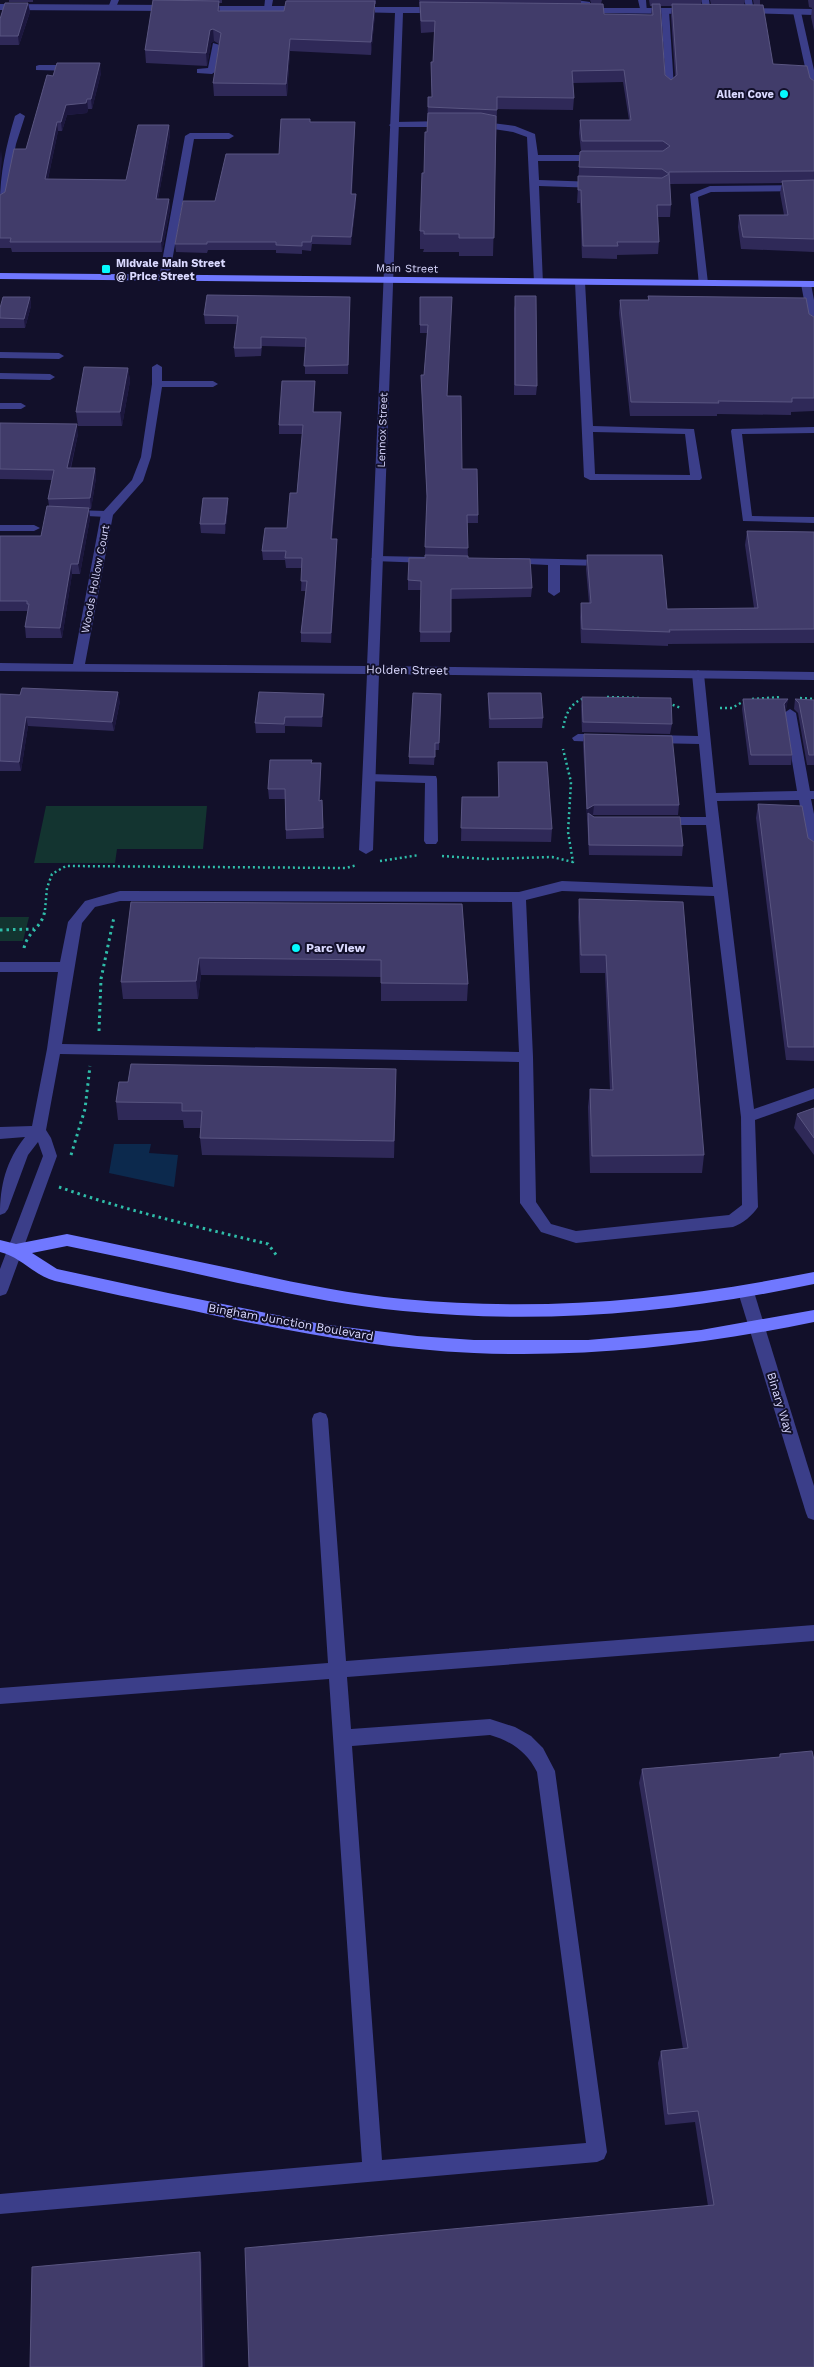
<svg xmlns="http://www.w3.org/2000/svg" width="814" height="2367" font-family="'Work Sans',sans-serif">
<rect width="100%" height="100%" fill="#12102a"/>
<g fill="#133430">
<polygon points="46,806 207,806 203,849 117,849 115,863 34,863"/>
<polygon points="0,917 29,917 23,941 0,941"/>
</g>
<polygon fill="#0c294d" points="114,1144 151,1144 149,1153 178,1155 174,1187 109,1173"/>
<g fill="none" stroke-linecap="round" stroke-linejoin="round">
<g stroke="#2fbda9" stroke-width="2.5" stroke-dasharray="2 3" stroke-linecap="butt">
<polyline points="607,697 640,698"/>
<polyline points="800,698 814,699"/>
<polyline points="752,699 781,697"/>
<polyline points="668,703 681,708"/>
<polyline points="720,708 732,708 746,700"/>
<path d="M563 728C566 713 570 703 585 698"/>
<polyline points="442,856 487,859 552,857 573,862 568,832 571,782 563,749"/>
<polyline points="380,861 419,855"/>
<polyline points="45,910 47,888 52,874 66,866 346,868 357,865"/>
</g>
<g stroke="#2fbda9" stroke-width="3" stroke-dasharray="2.5 4" stroke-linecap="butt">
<polyline points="0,930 34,929"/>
<path d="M24 948C28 930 43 928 45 909"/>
<polyline points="99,1031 101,979 114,917"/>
<polyline points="71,1155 85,1109 90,1066"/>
<path d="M59 1187C127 1211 198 1227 268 1244L277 1256"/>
</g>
<g fill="#3b3e89" fill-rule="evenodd">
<polygon points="111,0 119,0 115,10 108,8"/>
<polygon points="265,0 273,0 271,11 264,9"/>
<polygon points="576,0 590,2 591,13 585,13 583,5"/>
<polygon points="638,0 646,0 647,13 641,13"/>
<polygon points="701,0 709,0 711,13 705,13"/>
<polygon points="744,0 752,0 754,13 748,13"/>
<polygon points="665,8 669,11 674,87 670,90 666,87 661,11"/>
<polygon points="797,9 801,12 814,70 814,93 810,90 793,12"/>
<polygon points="213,43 220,45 216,71 212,74 197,73 197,69 208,68"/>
<polygon points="39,65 76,65 80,68 76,71 36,70 36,66"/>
<polygon points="476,121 515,126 535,134 538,155 600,155 605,158 600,161 538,161 539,180 597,182 602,185 597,188 539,186 543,284 535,284 534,282 527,137 513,132 473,126 471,124"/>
<polygon points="394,122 448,121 453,124 448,127 391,127 389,125"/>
<polygon points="190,133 229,133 234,136 229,139 194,139 169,278 164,281 159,278 185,136"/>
<polygon points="814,185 814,191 711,192 698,197 708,283 707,285 699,285 690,194 710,186"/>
<path d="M580 279 585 282 593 426 694 429 702 478 700 480H590L584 477 575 282ZM593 432 685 434 690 475 595 474Z"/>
<polygon points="806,281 811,284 814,300 814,330 809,327 801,284"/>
<polygon points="0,352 59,353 64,356 59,359 0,358"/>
<polygon points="0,373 50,374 55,377 50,380 0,379"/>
<polygon points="0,403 21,403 26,406 21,409 0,409"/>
<polygon points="814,427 814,433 742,434 752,516 814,517 814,523 743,521 731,431 732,429"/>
<polygon points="70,510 107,511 113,514 107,517 66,515 66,511"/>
<polygon points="377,556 428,557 434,560 428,563 373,561 371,559 373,557"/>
<polygon points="511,558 606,560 612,563 606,566 560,565 560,592 554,596 548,592 548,565 507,563 505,561 507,559"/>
<path d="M698 670 704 674 716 793 797 791 784 713 790 709 796 713 810 791H814V799H811L814 814V855L807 851 799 800 717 801 754 1109 814 1088V1099L755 1120 758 1207C753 1215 742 1224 733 1227L576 1243 541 1232 520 1203 519 1062 60 1054 46 1130 51 1138 57 1156 8 1290 6 1294 0 1296V1269L43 1156 38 1142 28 1155 8 1209 5 1213 0 1215C0 1185 6 1161 25 1137L0 1139V1127L32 1126 47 1049 58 972H0V962H60L68 922 85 901 120 891 519 892 562 881 713 887 706 825H661L655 821 661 817H706L699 744 653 743 647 739 653 735 698 736 692 674ZM562 891 714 896 741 1117 742 1205 729 1215 576 1231 551 1224 536 1202 533 1057 526 900ZM120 901 512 902 519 1052 62 1044 82 923 95 907Z"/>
<polygon points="578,734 602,734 608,738 602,742 574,741 572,738"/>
<polygon points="369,774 436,776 437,779 438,841 436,844 426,844 424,841 425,783 364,781 363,778 364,775"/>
<path d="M320 1412 326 1414 328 1419 346 1661 814 1625V1641L347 1677 351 1729 490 1719 515 1727 531 1736 543 1748 555 1771 607 2152 604 2159 597 2162 0 2214V2194L362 2162 329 1679 0 1704V1688L328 1663 312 1419 314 1414ZM490 1735C511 1741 527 1752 537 1772L586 2143 382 2160 352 1746Z"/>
</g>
<g fill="#3b3e89" fill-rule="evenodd">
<polygon points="0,4 171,5 175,8 171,11 0,10"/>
<polygon points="199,6 303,6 307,9 303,12 196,11 195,9"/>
<polygon points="354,7 438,7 442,10 438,13 403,13 379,666 814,672 814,680 379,674 373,850 366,854 359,850 367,674 0,671 0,663 73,664 101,514 132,480 141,457 152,384 152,367 157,364 162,367 162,381 213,381 218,384 213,387 162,387 151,457 143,481 113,515 85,664 367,666 395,13 351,12 350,10"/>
<polygon points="584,8 691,8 695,11 691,14 581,13 581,9"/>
<polygon points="744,8 814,9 814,15 741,13 741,9"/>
<path d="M20 113 25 116 16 144 5 201 0 204C0 173 6 146 15 116Z"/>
<polygon points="0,525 34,525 40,528 34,531 0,531"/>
<polygon points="746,1286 752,1288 754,1292 814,1486 814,1520 808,1518 806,1513 738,1292 740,1288"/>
</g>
<g fill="#7078ff" fill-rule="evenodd">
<polygon points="0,273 814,281 814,287 0,279"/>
<path d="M67 1234C124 1246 181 1258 238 1270 292 1282 347 1294 403 1299 544 1312 676 1300 814 1272V1284C676 1313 544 1325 403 1311 347 1306 292 1294 238 1283 181 1270 124 1258 67 1246L32 1253 57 1269 168 1293 321 1324 417 1336 474 1340H588L701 1330 814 1310V1322C702 1345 589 1358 474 1353 377 1349 281 1330 185 1309 142 1300 98 1291 55 1281 35 1276 21 1257 0 1252V1240L16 1244Z"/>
</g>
</g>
<g fill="#2f2958" fill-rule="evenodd">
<rect x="9" y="0" width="24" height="2"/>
<polygon points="156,0 222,0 222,3 219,3 220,11 284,11 287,0 376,0 376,4 375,4 375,14 371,55 290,51 287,96 214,96 213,83 219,44 214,41 211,43 207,66 146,63 145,50"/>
<path d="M419 0H581V3H591L590 0H589H602L601 4 604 14 651 15 652 6H650L649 0H702L701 4H711L710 0H745L744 5H754L753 0H760V5L773 64 810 78 814 81V252L741 249 738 227 739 215H784L780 193 782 183 670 184 671 205 670 217H658L659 242 658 254 617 255V259L582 258 580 203H577L580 152 581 151 579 133 580 120H629L623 82 573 83 574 98 573 110 497 109 493 256H459V252H423L424 249H420V231L427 132 428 97H432L431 62H433L435 32 421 33ZM661 6H672L671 16 675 76 671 80 665 75Z"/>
<polygon points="808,0 814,0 814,31 811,17 812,8 809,7"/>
<polygon points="28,3 30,12 19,45 0,45 0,19"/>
<polygon points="101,73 92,109 88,109 87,113 67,115 62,131 58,131 48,179 126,180 169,125 170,135 158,199 169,199 170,209 162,252 12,252 11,248 0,248 0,195 5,192 26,149 53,76"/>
<polygon points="310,122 355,122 352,194 356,202 351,245 312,244 311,251 302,250 302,254 276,253 276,250 208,250 207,253 176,252 175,244 215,201 279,154"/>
<polygon points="648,296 809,314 814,317 814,411 791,412 791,415 717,414 717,416 630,416 619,313 620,300 648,300"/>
<polygon points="30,297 31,306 25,328 0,328 0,308"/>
<polygon points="420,297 447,396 462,469 478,515 478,523 467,523 468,558 532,588 531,597 451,599 450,642 420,642 421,590 408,590 408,580 425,558 425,555 427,502 421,375 424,375 427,333 420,333"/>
<polygon points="350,305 348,374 305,374 305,347 262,346 261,356 235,357 234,348 237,324 205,324 204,315"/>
<polygon points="514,305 537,386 536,395 514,395"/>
<polygon points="128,368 130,381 122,426 78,426 76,412"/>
<polygon points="315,381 314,412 341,412 341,421 332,539 337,539 337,548 331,643 301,642 301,633 306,591 301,591 302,568 286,568 285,560 263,560 262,551 287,528 297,493 302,434 279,434 279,425"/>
<polygon points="0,423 78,434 71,468 95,468 96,478 91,509 89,509 90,518 80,574 72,574 62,638 26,638 25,627 28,611 0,611 0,536 41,536 49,506 48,499 52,480 0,479"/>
<polygon points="228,507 225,534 201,533 200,524"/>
<polygon points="747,531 814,532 814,643 668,644 668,646 581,643 580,617 581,603 589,603 586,569 587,555 667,609 754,608 745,545"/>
<polygon points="488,693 543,718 542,728 489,728 488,703"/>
<polygon points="0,694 120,701 114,731 28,726 21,771 0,771"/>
<polygon points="441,694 439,750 435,750 434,765 409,764 409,757"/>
<polygon points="582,697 672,724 670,734 582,732 581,706"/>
<polygon points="743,699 788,699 786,709 785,711 792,755 791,765 749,765 742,709"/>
<polygon points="795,699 814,700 814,765 807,765 798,713 794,709"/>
<polygon points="324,703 322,727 285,726 285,733 256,733 255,723"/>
<polygon points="584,734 679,805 678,815 593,815 592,816 683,846 682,856 589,855 583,744"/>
<polygon points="498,762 552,829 551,842 461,841 462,797 498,797"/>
<polygon points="312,763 321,763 320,801 322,800 324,838 286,839 285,799 269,799 268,789"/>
<polygon points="758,804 814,842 814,1061 786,1060 756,818"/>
<polygon points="579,899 704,1155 702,1173 590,1173 588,1107 590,1089 610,1090 605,973 580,973 578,917"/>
<polygon points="131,902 462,904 468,984 467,1001 381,1001 381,977 201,975 198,999 123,999 121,982"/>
<polygon points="396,1086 394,1158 202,1155 200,1138 201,1128 184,1128 183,1120 118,1120 116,1102"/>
<polygon points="814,1108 814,1155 794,1128 797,1114"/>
<polygon points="780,1754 814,2367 708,2206 695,2122 665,2125 658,2063 661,2051 683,2049 639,1783 642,1769 779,1757"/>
</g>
<g fill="#1c173e">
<polygon points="375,1 375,14 371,55 371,42"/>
<polygon points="28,3 30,12 19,45 18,36"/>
<polygon points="213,29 214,41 211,43 207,66 206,53 210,30"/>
<polygon points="290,39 290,51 287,96 286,84"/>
<polygon points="100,63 101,73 92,109 91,99"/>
<polygon points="87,99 88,109 87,113 67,115 62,131 61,122 66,105"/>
<polygon points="57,122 58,131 46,188 45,179"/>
<polygon points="355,122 355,130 351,202 351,194"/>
<polygon points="169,125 170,135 156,209 156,199"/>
<polygon points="1,149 2,159 0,179 0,158"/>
<polygon points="356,194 356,202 351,245 351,237"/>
<polygon points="169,199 170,209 162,252 161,242"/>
<polygon points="30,297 31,306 25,328 24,319"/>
<polygon points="128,368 130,381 122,426 120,412"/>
<polygon points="315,381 315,390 313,421 313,412"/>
<polygon points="341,412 341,421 331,548 331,539"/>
<polygon points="77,424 78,434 68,478 67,468"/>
<polygon points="95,468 96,478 91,509 90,498"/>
<polygon points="228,498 228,507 225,534 225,524"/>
<polygon points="89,508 90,518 80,574 78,564"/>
<polygon points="337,539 337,548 331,643 331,633"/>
<polygon points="71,564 72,574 62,638 60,628"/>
<polygon points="118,692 120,701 114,731 112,722"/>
<polygon points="324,694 324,703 322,727 322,717"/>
<polygon points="788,699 786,709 782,713 784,704"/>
<polygon points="26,717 28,726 21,771 19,762"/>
<polygon points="321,763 321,772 320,810 319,801"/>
<polygon points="594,805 593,815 588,818 588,813 587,819 587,809"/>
<polygon points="199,958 201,975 198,999 196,981"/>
<polygon points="396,1069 396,1086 394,1158 394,1141"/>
<polygon points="200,2252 202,2262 205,2367 202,2367"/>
</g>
<g fill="#413c6a" stroke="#595581">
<polygon points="153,0 219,1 218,11 284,11 286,1 375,1 371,42 290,39 286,84 213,83 221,33 213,29 210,30 206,53 145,50"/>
<polygon points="420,2 603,4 604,14 653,15 652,4 660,4 665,75 671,80 677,75 672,4 763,5 773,64 807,66 810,78 814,81 814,171 669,172 671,205 657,205 659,242 617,242 618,246 583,246 581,190 578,190 578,176 662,178 669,174 662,169 579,167 580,152 582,151 663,151 670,146 663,141 582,141 580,120 631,120 624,70 572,71 574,98 497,97 497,110 428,107 428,97 432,97 431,62 433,62 435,21 421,21"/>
<polygon points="5,3 28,3 18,36 0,36 0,19"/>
<polygon points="57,63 100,63 91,99 87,99 86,103 66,105 61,122 57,122 45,179 126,180 138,125 169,125 156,199 169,199 161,242 10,242 11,238 0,238 0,195 5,192 14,149 26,149 47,75 53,76"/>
<polygon points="428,113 481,113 496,116 494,238 459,238 459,234 424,234 424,231 420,231 422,173 424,173 425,132 427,132"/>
<polygon points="281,119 310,119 310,122 355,122 351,194 356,194 351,237 312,236 311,242 302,242 302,246 276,245 276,242 207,242 207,244 175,244 183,201 215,201 226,154 279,154"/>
<polygon points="814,180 814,239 743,237 739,215 788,215 782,181"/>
<polygon points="207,295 350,297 348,365 304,366 306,338 261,337 261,348 234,348 238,316 204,315"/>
<polygon points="515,296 536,296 537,386 515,385"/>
<polygon points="648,296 806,298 809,314 814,317 814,398 792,398 792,402 718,401 719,403 631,402 620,300 649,300"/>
<polygon points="3,297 30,297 24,319 0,318 0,308"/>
<polygon points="420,297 452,297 447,396 461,396 462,469 477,469 478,515 467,515 468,548 425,547 427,496 421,375 424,375 428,325 420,325"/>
<polygon points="84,367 128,368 120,412 76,412"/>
<polygon points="282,381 315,381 313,412 341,412 331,539 337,539 331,633 301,633 307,581 301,581 302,558 285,558 286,551 262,551 265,528 287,528 290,493 297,493 303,425 279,425"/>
<polygon points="0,423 77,424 67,468 95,468 90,498 48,499 54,470 0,469"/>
<polygon points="203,498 228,498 225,524 200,524"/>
<polygon points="47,506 89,508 78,564 71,564 60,628 25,627 29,604 27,604 27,601 0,601 0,536 41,536"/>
<polygon points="747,531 814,532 814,629 669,630 670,632 582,629 581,603 591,603 587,555 662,555 667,609 758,608"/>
<polygon points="425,555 468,556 468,558 530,559 532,588 451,589 451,632 420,632 421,581 408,580 409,558 425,558"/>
<polygon points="22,688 118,692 112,722 26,717 19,762 0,761 0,694 20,695"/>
<polygon points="259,692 324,694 322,717 285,717 284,724 255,723"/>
<polygon points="413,693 441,694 439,743 435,743 435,757 409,757"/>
<polygon points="488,693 541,693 543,718 490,719"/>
<polygon points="582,697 671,698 672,724 583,722"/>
<polygon points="743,699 788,699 784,704 792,755 751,755"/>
<polygon points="795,699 814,700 814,755 809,755 799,703"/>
<polygon points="584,734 672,736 679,805 594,805 587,809"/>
<polygon points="270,760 312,760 311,763 321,763 319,801 322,800 323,828 286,830 285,789 268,789"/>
<polygon points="498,762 547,762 552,829 461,828 462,797 499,797"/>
<polygon points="758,804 802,806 808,838 814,842 814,1047 788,1047"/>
<polygon points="588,813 594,817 680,817 683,846 589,845"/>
<polygon points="579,899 683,902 704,1155 592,1156 590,1089 613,1090 606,955 581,955"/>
<polygon points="131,902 462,904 468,984 381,983 381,960 199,958 196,981 121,982"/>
<polygon points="131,1064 396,1069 394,1141 200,1138 202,1111 182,1111 182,1103 116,1102 119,1082 128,1082"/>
<polygon points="814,1108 814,1138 797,1114"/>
<polygon points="812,1751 814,1760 814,2367 249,2367 245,2248 714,2205 698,2111 668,2114 661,2051 688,2048 642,1769 780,1757 780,1754"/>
<polygon points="200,2252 202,2367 30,2367 32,2267"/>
</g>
<g fill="#05faff" stroke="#12102a" stroke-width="2">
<circle cx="784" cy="94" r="5"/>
<rect x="101" y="264" width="10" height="10" rx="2.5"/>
<circle cx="296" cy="948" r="5"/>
</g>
<g text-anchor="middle" stroke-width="4" stroke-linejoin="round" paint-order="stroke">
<g font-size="11" font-weight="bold" fill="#dad9ff" stroke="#12102a" text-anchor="end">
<text x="774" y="98">Allen Cove</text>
<text x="116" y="267" text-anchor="start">Midvale Main Street<tspan x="116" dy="13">@ Price Street</tspan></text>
</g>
<g font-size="11" fill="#dad9ff" stroke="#12102a">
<text transform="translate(407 268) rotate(1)" y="4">Main Street</text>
<text transform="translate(382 430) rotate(-88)" y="4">Lennox Street</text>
<text transform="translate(95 579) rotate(-79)" y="4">Woods Hollow Court</text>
</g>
<g font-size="12" fill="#dad9ff" stroke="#12102a">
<text transform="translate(407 670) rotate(1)" y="4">Holden Street</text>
<text transform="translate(291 1322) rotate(10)" y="4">Bingham Junction Boulevard</text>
<text transform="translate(780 1403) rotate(73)" y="4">Binary Way</text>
</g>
<g font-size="12" font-weight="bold" fill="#dad9ff" stroke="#12102a" text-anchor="start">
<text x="306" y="952">Parc View</text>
</g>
</g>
</svg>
